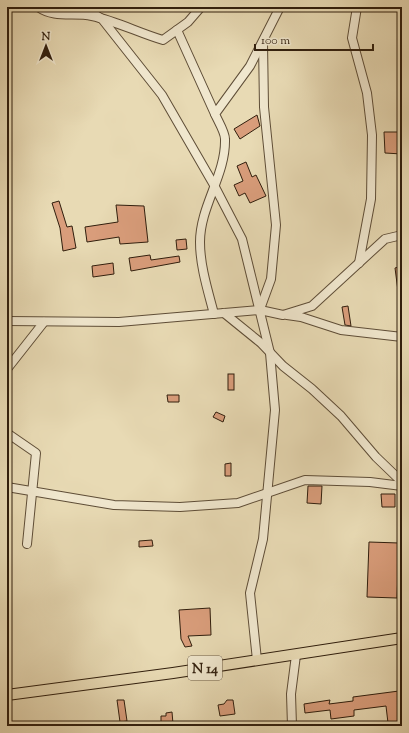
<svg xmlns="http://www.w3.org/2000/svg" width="409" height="733" font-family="'Sorts Mill Goudy',serif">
<rect width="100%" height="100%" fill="#e8dab4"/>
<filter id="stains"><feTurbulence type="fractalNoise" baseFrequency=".005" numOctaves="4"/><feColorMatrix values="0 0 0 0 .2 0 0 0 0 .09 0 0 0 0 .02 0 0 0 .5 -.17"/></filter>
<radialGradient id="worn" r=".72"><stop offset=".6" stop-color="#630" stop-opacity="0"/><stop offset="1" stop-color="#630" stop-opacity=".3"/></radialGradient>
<g fill="#d99d7b" stroke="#301e0d">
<polygon points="257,115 260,126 240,139 234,129"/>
<polygon points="384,132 402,132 402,154 385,153"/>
<polygon points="246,162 252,177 256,175 266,196 250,203 245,193 239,196 234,185 243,181 237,166"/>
<polygon points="59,201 67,227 72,226 76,248 63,251 60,228 52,203"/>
<polygon points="116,205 144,206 148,242 120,244 119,237 87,242 85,227 118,222"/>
<polygon points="186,239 187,249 177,250 176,240"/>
<polygon points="150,255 151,260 179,256 180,262 131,271 129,258"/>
<polygon points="113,263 114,274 93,277 92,266"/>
<polygon points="402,266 402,291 398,291 395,268"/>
<polygon points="348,306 351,326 345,325 342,307"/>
<rect x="228" y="374" width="6" height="16"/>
<polygon points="167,395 179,395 179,402 168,402"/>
<polygon points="216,412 225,416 223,422 213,417"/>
<polygon points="231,463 231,476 225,476 225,464"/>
<polygon points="308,486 322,486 321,504 307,503"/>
<polygon points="381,494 395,494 395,507 382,507"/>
<polygon points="152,540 153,546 139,547 139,541"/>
<polygon points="369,542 399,543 397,598 367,597"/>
<polygon points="210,608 211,635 188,636 192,646 185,647 181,639 179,610"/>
<polygon points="399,691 402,721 388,723 386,706 354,710 354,716 331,719 330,710 305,713 304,704 330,700 329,704 353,701 353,697"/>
<polygon points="117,700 124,700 127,721 120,722"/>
<polygon points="227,700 233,700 235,714 220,716 218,705 224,704"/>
<polygon points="172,712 173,724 161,724 161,716 166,716 166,713"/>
</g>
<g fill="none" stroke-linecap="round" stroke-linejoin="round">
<g stroke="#5e4d37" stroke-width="10">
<g id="minor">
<path d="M38 7C55 19 73 12 92 16 116 21 139 33 163 40L188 22 201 7"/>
<polyline points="83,7 102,19 162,95 214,185 242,239 270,353 275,410 263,539 250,593 257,660"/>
<polyline points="357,7 352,38 367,93 372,135 371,199 359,263"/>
<polyline points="177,30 215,114"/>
<polyline points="260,309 271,279 276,225 264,107 263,43"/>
<polyline points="224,313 261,343 283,366 312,389 341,416 376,457 402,482"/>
<path d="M214 314C208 291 200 266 200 242 200 206 226 175 225 139 225 132 218 121 215 114L250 66 280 7"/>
<polyline points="287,315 301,317 341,330 402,337"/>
<polyline points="7,321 119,322 260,310 283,315 312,306 385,239 402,235"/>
<polyline points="7,369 44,322"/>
<polyline points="7,433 36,453 27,544"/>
<polyline points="7,487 114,505 180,507 238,503 305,480 370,482 402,486"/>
<polyline points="292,726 291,694 296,655"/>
</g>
</g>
<g stroke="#301e0d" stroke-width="12">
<polyline id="major" points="7,695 173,673 402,638"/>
</g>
<polyline stroke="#301e0d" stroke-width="1.5" stroke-dasharray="1 2" stroke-linecap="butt" points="7,13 9,7"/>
<use href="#minor" stroke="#f0e7ce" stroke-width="8"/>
<use href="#major" stroke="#e8dab4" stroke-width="10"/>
</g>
<g text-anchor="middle" stroke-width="3" stroke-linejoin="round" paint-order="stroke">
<rect fill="#f0e7ce" stroke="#6a5a47" stroke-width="1" x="188" y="656" width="34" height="24" rx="3"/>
<g font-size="14" font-weight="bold" fill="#301e0d">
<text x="205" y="673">N 14</text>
</g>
</g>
<rect width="409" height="733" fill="none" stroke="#e8dab4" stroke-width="24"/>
<rect x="8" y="8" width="393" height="717" fill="none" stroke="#301e0d" stroke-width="2"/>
<rect x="12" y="12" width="385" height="709" fill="none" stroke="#301e0d"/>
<g transform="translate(46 46)" stroke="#f0e7ce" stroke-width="3" paint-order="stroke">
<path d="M0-3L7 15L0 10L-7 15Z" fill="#301e0d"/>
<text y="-6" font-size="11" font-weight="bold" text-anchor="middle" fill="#301e0d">N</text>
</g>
<path d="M255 44v6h118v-6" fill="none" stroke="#301e0d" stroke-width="2"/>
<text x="261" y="44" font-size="12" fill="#301e0d" stroke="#f0e7ce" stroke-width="3" paint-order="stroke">100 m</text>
<rect width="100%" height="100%" filter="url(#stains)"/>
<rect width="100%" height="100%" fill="url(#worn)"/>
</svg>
